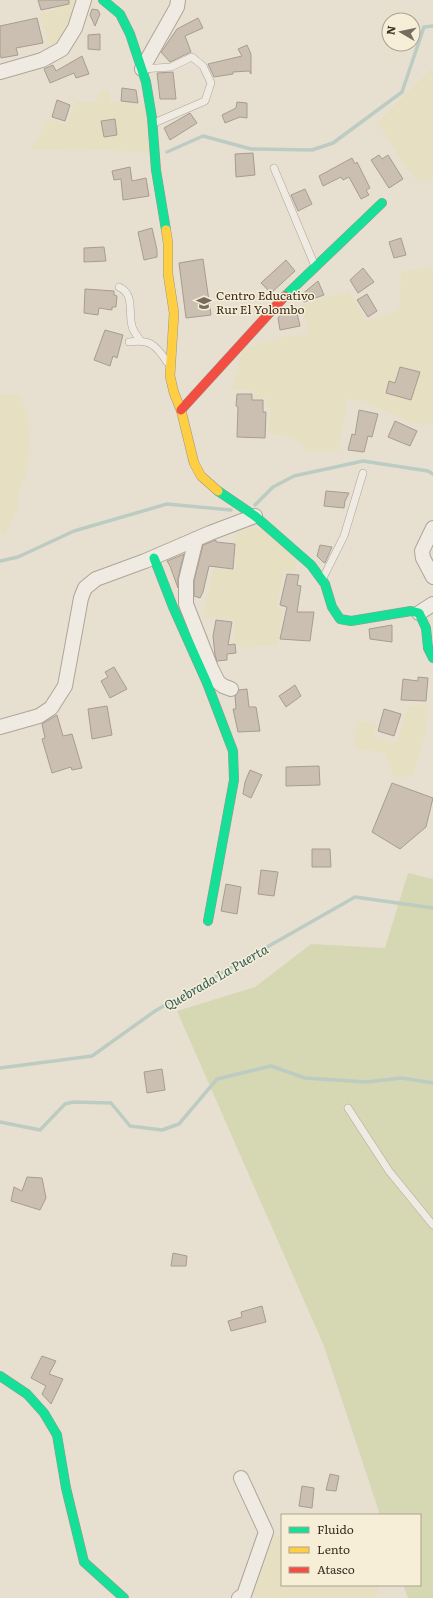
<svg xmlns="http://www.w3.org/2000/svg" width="433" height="1598" font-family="Literata,serif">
<rect width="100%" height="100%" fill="#e7e0d1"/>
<g fill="#e6dfc2">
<polygon points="56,0 82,0 72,28 51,51 39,14 58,9"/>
<polygon points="433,67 433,180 417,181 400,158 378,123"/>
<polygon points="102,90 109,91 111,102 145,105 149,153 80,149 31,150 48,119 67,124 75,101 95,102"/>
<polygon points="431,267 433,271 433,425 411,423 364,401 348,399 338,451 305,452 300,442 290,437 269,433 270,408 266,408 265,398 254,398 254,391 232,390 243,349 264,342 288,336 310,334 301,305 349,291 366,321 399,310 401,272"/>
<polygon points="0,394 19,394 28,414 29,440 28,468 19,491 18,507 5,537 0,534"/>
<polygon points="247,528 262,529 297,559 295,572 284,571 277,607 283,608 278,645 243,648 233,642 235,621 203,617 213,569 236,570 235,534"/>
<polygon points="428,704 427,726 413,776 394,778 384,753 354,748 357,720 376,724 374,737 396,743 408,707"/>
<polygon points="274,1536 282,1536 282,1585 380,1585 375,1598 258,1598 253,1594"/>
</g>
<polygon fill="#d6d7b3" points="408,873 433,879 433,1598 408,1598 403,1585 420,1585 420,1515 380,1515 324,1346 177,1011 255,987 311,944 385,948"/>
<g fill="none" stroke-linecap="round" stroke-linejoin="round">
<g stroke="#bcccc2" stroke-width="3.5">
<polyline points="167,152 203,136 251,149 312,150 333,143 402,92 424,27 433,26"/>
<polyline points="255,505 273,487 294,476 363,461 428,471 433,474"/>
<polyline points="0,561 18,557 74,531 167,504 231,510"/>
<polyline points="0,1068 92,1056 155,1011 355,897 433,908"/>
<polyline points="0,1122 40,1130 65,1104 73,1102 111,1103 130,1126 162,1130 179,1124 217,1079 271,1066 305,1078 366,1082 402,1078 433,1083"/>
</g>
</g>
<g fill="#cbbfb2" stroke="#a89c90">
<polygon points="38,0 69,0 69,4 41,10"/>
<polygon points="92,9 98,10 100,14 95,26 90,15"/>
<polygon points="37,18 43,43 16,48 18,55 1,58 0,54 0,26"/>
<polygon points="198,18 203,28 185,36 191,52 170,62 161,52 164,48 177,29"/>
<polygon points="100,34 100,50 88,49 88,35"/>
<polygon points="247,45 251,54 251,74 249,71 233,72 233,74 214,77 208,64 242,56 238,49"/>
<polygon points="82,56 89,74 76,78 74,73 50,83 44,69 53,65 56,71"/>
<polygon points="173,72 176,99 160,99 157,73"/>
<polygon points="122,88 136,90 138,103 121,101"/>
<polygon points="57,100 70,105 65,121 52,117"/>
<polygon points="237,102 247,103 247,118 240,117 225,123 222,115 236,108"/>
<polygon points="190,113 197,123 170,140 164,128"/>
<polygon points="115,119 117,135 104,137 101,121"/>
<polygon points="253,153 255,175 236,177 235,154"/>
<polygon points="379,155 382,159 388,155 403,179 389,188 371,160"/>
<polygon points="352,158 355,164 357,162 370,188 366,190 369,195 361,199 349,177 343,180 341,177 323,186 319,176"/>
<polygon points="130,167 132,181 146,178 149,196 123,200 121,179 114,180 112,171"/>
<polygon points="305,189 312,204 298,211 291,195"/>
<polygon points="152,228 157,250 157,257 144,260 138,232"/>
<polygon points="401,238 406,255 394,258 389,242"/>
<polygon points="104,247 106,261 84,262 84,248"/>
<polygon points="203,259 211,315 186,318 179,263"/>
<polygon points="286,260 295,271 271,293 261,283"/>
<polygon points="363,268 374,282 358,293 350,280"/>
<polygon points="318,281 324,295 304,302 301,295"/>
<polygon points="85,289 114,291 114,295 117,296 116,307 112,307 112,310 99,308 98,315 84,313"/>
<polygon points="367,294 377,311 368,317 357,300"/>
<polygon points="296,309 300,326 280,330 278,318 283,312"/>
<polygon points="105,330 123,335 117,358 113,356 110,366 94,360"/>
<polygon points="400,367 420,372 411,400 386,393 389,381 395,383"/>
<polygon points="237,394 252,394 252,400 263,400 263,412 266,412 265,438 237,437 238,407 236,406"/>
<polygon points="359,410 378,414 372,437 368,436 364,452 348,450 352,434 355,435"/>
<polygon points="395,421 417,431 410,446 388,437"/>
<polygon points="326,491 349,493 345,501 344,508 324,506"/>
<polygon points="216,540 216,542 235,544 233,569 209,566 203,592 200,598 194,596 194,581 203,545"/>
<polygon points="320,545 332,547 325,563 323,562 317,556"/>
<polygon points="184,554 178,578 178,588 170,566 167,561"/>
<polygon points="287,574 299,575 297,585 301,586 297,612 314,612 310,641 280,639 287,607 280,605"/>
<polygon points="216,620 232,622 228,645 235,644 236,653 227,654 227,660 217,661 215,655 213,636"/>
<polygon points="392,625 392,642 370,639 369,629"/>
<polygon points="114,667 127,689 110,698 101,681 108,677 105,672"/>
<polygon points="418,677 428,678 426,701 401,700 403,679 418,681"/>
<polygon points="295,685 301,696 286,707 279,696"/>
<polygon points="247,689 249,707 256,707 260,731 238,732 233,709 236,709 235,696 239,690"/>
<polygon points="107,706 112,735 92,739 88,709"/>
<polygon points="384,709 401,714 394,736 378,731"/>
<polygon points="57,715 63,736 72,734 82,768 72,770 71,767 52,773 42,739 45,738 42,724"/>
<polygon points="319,766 320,785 286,786 286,767"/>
<polygon points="250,770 262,775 251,798 243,794 245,782"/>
<polygon points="392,783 433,798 426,827 400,849 372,832"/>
<polygon points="312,849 330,849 331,867 312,867"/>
<polygon points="261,870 278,872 274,896 258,894"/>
<polygon points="226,884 241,887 237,914 221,911"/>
<polygon points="162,1069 165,1090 147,1093 144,1072"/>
<polygon points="27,1177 42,1178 46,1198 40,1210 11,1201 14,1187 22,1191"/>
<polygon points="173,1253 187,1256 186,1266 171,1266"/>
<polygon points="262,1306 266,1322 231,1331 228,1321 242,1317 241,1312"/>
<polygon points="42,1356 56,1361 49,1374 63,1379 51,1404 42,1394 46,1386 31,1378"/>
<polygon points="330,1474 339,1476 336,1491 326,1490"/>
<polygon points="302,1486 314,1488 312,1508 299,1506"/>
</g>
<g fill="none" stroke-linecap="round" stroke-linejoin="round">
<g stroke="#ada599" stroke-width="8">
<g id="lane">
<polyline points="142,69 171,67 192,57 203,66 211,83 205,101 154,123"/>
<polyline points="274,168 315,266"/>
<path d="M119 287C135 294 128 312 132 326 133 331 137 336 140 340"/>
<path d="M129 342C150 339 156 345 167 362"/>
<polyline points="323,578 344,536 363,473"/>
<polyline points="348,1108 389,1171 433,1225"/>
</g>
</g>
<g stroke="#ada599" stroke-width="16">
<g id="street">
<polyline points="142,69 177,7 178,0"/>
<polyline points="0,72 42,60 62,49 75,28 84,0"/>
<polyline points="433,528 422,551 423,558 433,577"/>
<polyline points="196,539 186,580 186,604 211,668 218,682 223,686 231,689"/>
<polyline points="419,613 433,604"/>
<polyline points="0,727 39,716 51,708 65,686 81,598 85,588 96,579 145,561 210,533 255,516"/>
<polyline points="239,1598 244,1595 266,1532 241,1478"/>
</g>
</g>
<g stroke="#9c958a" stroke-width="10">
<g id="fast">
<polyline points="103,0 120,14 130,34 146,82 152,118 156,170 166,230"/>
<polyline points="285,296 382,203"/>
<polyline points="218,491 255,516 311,565 325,584 332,607 340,619 351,621 411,611 419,613 426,628 428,648 433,658"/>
<polyline points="154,558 173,607 207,683 233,751 234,780 208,921"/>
<polyline points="0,1376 27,1394 44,1413 57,1435 66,1488 84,1562 124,1598"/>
</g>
</g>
<g stroke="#9c958a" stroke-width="10">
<polyline id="slow" points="166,230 168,243 168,274 174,313 170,376 174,393 181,410 194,463 201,476 218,491"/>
</g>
<g stroke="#9c958a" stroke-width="10">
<polyline id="jam" points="181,410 285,296"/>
</g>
<use href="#lane" stroke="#efebe3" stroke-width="7"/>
<use href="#street" stroke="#efebe3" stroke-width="14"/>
<use href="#fast" stroke="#16e098" stroke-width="9"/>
<use href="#slow" stroke="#ffcf43" stroke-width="9"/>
<use href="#jam" stroke="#f24e42" stroke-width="9"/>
</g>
<defs>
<g id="school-bare" transform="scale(1.2)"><path d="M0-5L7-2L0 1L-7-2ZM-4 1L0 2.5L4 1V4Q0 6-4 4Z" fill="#786c5e" stroke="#f7eed8" stroke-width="2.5" paint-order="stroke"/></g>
</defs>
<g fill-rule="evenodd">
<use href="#school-bare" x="204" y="303"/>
</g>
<g text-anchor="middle" stroke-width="3" stroke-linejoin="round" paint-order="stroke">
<g font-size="12" fill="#3d2e20" stroke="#f7eed8" text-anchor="start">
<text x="216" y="300">Centro Educativo<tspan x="216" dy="14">Rur El Yolombo</tspan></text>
</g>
<g font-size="13" font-style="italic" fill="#2f5d5a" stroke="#f7eed8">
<text transform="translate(216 977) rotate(-30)" y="5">Quebrada La Puerta</text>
</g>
</g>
<rect x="281" y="1514" width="140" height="72" fill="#f7eed8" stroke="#ada18e"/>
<rect x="289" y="1527" width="20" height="6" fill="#16e098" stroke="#ada18e"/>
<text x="317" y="1534" font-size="12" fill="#3d2e20">Fluido</text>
<rect x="289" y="1547" width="20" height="6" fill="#ffcf43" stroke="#ada18e"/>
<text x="317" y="1554" font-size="12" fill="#3d2e20">Lento</text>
<rect x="289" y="1567" width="20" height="6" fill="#f24e42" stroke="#ada18e"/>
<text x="317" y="1574" font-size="12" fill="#3d2e20">Atasco</text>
<g transform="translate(401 32) rotate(279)"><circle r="19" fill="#f7eed8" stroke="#ada18e"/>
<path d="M0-3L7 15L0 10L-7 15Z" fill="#786c5e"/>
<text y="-6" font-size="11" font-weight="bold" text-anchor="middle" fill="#3d2e20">N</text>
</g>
</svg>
